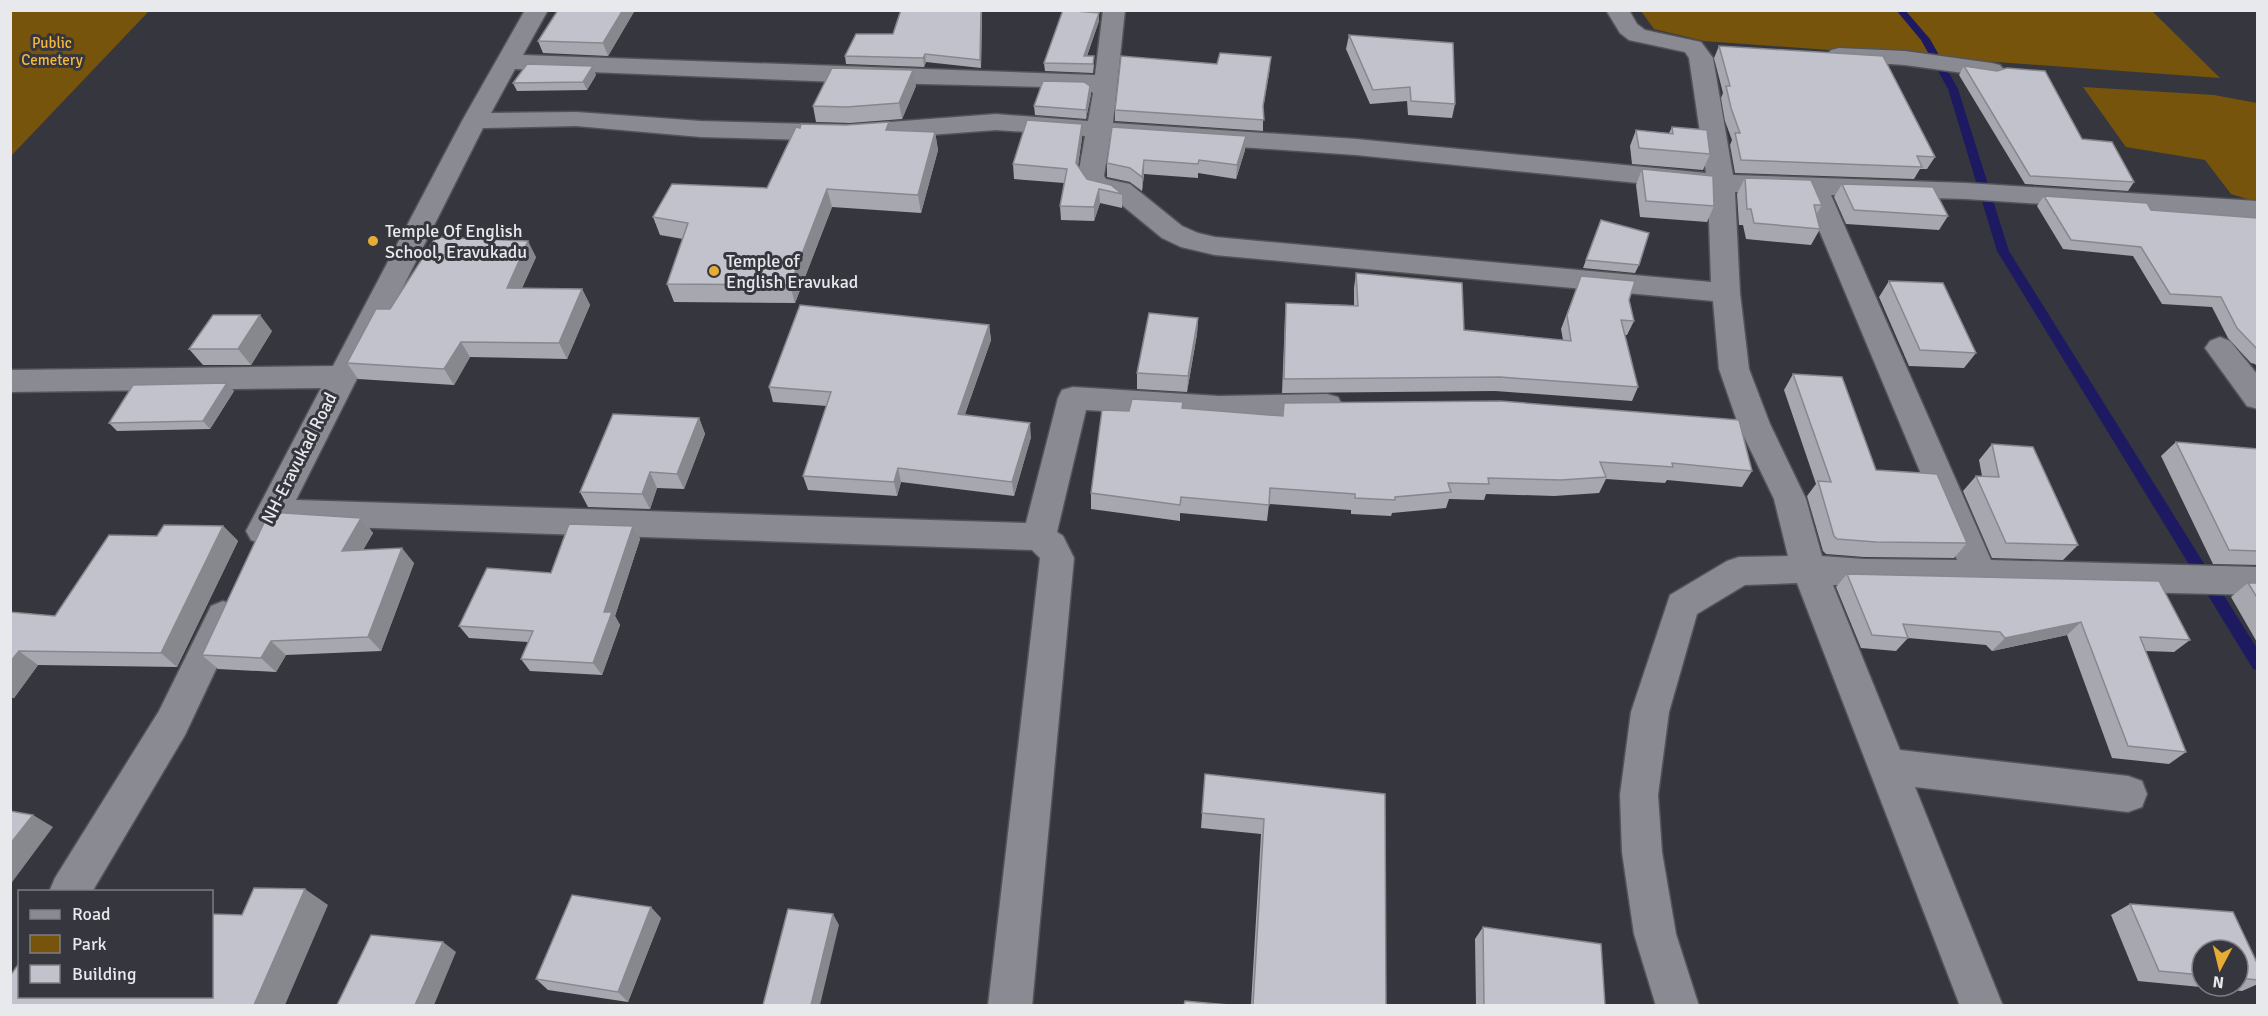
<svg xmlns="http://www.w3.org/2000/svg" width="2268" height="1016" font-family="Signika,sans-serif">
<rect width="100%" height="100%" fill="#36373e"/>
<g fill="#76540c">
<polygon points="11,10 149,11 11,156 10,11"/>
<polygon points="1641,11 2152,11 2220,78 1704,41 1654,29"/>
<polygon points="2083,87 2214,95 2257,103 2257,202 2231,194 2205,160 2126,147"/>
</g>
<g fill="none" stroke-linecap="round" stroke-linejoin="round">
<polygon fill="#1e1a61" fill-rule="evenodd" points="1896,10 1905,10 1930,39 1958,89 2009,251 2258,650 2258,670 2253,669 1997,251 1948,89 1921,40"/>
<g stroke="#535459" stroke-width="3">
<g id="minor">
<path d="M525 10H548L523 55 1095 75 1103 10H1125L1113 123 1356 139 1706 173 1689 58 1685 52 1629 40 1620 33 1606 10H1629L1637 24 1645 30 1701 42 1713 58 1733 175 1966 183 2258 201V217L2254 218 1966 199 1831 195 1991 560 2258 567V595L1833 585 1900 750 2128 776 2142 781 2147 794 2142 807 2128 812 1915 787 2003 1006H1960L1797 583 1745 585 1697 614 1669 712 1658 795 1662 852 1676 934 1699 1006H1656L1634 934 1622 852 1620 795 1631 712 1670 595 1727 561 1739 557 1788 556 1774 499 1738 424 1719 369 1713 301 1215 255 1181 247 1162 238 1112 197 1088 191 1078 176 1085 136 996 130 850 141 701 137 576 126 483 128 296 500 1026 523 1058 398 1062 390 1073 387 1219 396 1327 394 1338 397 1342 405 1338 413 1327 416 1219 418 1086 410 1057 532 1063 536 1074 558 1032 1006H988L1040 558 1032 550 283 525 275 540 263 544 251 540 246 531 321 388 10 392V370L333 366 462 121ZM515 69 838 82 1085 88 1093 93 1088 121 996 114 850 125 701 121 576 112 491 113ZM1110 138 1356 155 1708 190 1711 282 1215 237 1198 233 1182 226 1130 184 1106 179 1104 176ZM1735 192 1804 194 1957 560 1864 559 1822 556 1806 499 1770 424 1749 369 1740 293Z"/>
<polygon points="1839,48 1905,51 1992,63 2000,65 2004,70 2000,75 1992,77 1905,65 1831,60 1827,55 1831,50"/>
<polygon points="2220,337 2230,341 2258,375 2258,409 2247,406 2205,348 2210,341"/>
<polygon points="223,601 235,606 241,616 185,735 92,892 49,892 55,878 159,711 211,606"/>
</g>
</g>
<use href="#minor" fill="#898a92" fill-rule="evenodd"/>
</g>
<g fill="#a6a7af" fill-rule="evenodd">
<polygon points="635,10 608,56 543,53 538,41"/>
<polygon points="982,10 981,68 926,62 924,67 846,64 845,56 893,34"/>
<polygon points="1099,13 1099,21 1087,56 1094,65 1093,73 1045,71 1044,63"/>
<polygon points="1349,35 1455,104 1452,118 1408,115 1407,101 1370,104 1346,49"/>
<polygon points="1719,46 1935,157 1927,169 1920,169 1914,179 1735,173 1730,145 1732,140 1725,121 1721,98 1723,93 1714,58"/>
<polygon points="1964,66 2082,139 2134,182 2128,191 2025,184 1959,75"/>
<polygon points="1270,68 1263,109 1263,131 1115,121 1115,110"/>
<polygon points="596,75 587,90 517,91 513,83"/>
<polygon points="916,86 902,119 850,123 816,122 813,106"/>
<polygon points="1090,86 1091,94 1086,119 1035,115 1034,106"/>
<polygon points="1672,127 1710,154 1703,170 1632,164 1630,146 1636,130 1669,133"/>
<polygon points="891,130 935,132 938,150 921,213 832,207 795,303 674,302 667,284 683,239 660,235 653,217 767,188"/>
<polygon points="1246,136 1245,150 1236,179 1198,173 1198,178 1144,174 1142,191 1130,182 1107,177 1107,163"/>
<polygon points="1082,138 1078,166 1087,179 1122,194 1122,208 1100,203 1094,221 1061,220 1060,206 1064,183 1014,179 1013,164"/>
<polygon points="1642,169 1714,206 1707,222 1640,217 1636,185"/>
<polygon points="1745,178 1822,205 1816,215 1820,229 1811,245 1746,239 1743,225 1739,225 1737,194"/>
<polygon points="1842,184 1948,216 1939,230 1846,224 1834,197"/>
<polygon points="2044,196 2151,210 2258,218 2258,368 2255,364 2251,363 2228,338 2212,307 2162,304 2133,256 2063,249 2037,206"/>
<polygon points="1601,220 1639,265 1635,273 1583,268"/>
<polygon points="536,257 522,288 582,289 590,305 567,359 470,357 454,385 358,379 347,363 390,309"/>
<polygon points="1356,273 1464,330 1563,340 1561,329 1581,276 1629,300 1634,321 1627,335 1625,335 1638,387 1632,401 1495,391 1282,393 1285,317 1286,303 1354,305 1354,288"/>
<polygon points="1889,281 1976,353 1964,368 1909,366 1879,297"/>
<polygon points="1198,318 1197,334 1187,392 1137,389 1137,373"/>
<polygon points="989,325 991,340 965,414 1031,437 1014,496 901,482 897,496 808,490 803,476 827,406 773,402 769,387"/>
<polygon points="272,331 251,365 203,365 189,349"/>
<polygon points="1793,374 1876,470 1967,543 1954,558 1864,557 1826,554 1823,551 1807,496 1816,484 1784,390"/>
<polygon points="234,391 210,429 117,431 109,423"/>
<polygon points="1284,403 1752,471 1742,487 1667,480 1665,483 1606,479 1599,493 1554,496 1486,494 1484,500 1449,499 1446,508 1392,513 1391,516 1351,514 1351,510 1269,504 1267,521 1180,513 1180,521 1091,509 1091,493 1129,411 1183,408 1282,416"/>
<polygon points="699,418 705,434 684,489 657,488 650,509 588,507 580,492"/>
<polygon points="2176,442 2258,449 2258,565 2213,564 2161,456"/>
<polygon points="1992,444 2078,545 2063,560 1992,558 1963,491 1976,476 1982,476 1979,460"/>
<polygon points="361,518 373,533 363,550 414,563 381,651 286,655 276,672 218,669 202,655"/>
<polygon points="223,526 238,541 177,667 38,665 14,698 10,697 10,612 55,616"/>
<polygon points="633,526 640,539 615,616 620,625 602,675 530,671 521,659 528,642 469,638 459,626"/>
<polygon points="1847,574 2190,640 2174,652 2145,651 2186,752 2169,764 2112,758 2067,635 1992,651 1986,645 1908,638 1896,651 1861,648 1836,587"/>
<polygon points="2248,583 2258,583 2258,644 2231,597"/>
<polygon points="1205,774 1385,794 1386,1005 1251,1005 1261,834 1201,828"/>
<path d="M2130 904 2233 912 2258 965V984L2242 991 2138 981 2111 915ZM2202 950H2238V986H2202Z"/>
<polygon points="661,918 628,1002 548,990 536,979"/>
<polygon points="1483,927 1605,1005 1476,1005 1475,939"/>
</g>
<g fill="#87888e">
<polygon points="623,10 635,10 608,56 603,43"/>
<polygon points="981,10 982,10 981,68 980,60"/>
<polygon points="1099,13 1099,21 1084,64 1084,56"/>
<polygon points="925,54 926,62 924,67 923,58"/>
<polygon points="593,66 596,75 587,90 583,82"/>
<polygon points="913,70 916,86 902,119 899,103"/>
<polygon points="1090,86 1091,94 1086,119 1086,110"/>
<polygon points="889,122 892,140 886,130"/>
<polygon points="1082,124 1082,138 1076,177 1076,163"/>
<polygon points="935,132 938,150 921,213 918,195"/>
<polygon points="1246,136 1245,150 1236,179 1237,165"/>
<polygon points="1144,160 1144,174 1142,191 1142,177"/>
<polygon points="827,189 832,207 795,303 790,285"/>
<polygon points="1099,189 1100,203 1094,221 1094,207"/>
<polygon points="528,241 536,257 515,304 507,288"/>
<polygon points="582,289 590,305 567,359 559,343"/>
<polygon points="260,315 272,331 251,365 238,349"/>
<polygon points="1198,318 1197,334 1187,392 1188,376"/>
<polygon points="989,325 991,340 960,428 958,414"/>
<polygon points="461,342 470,357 454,385 444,369"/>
<polygon points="227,383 234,391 210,429 203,421"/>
<polygon points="699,418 705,434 684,489 677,474"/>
<polygon points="1030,423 1031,437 1014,496 1012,482"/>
<polygon points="898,468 901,482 897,496 894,482"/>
<polygon points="650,472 657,488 650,509 642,494"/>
<polygon points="361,518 373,533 354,565 342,551"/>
<polygon points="223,526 238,541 177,667 161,653"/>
<polygon points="633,526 640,539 615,616 620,625 602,675 593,663 604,612"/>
<polygon points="402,548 414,563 381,651 368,637"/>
<polygon points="2081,622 2067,635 1992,651 2005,638"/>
<polygon points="271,641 286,655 276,672 261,658"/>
<polygon points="19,651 38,665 14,698 10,695 10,662"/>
<polygon points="33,815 53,827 10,885 10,844"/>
<polygon points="305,889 328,905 285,1005 254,1005"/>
<polygon points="651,907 661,918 628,1002 618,992"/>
<polygon points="833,914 839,925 820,1005 811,1005"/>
<polygon points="443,942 456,952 434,1005 415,1005"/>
</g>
<g fill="#c1c2cb" stroke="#87888e" stroke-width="1.5">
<polygon points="558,10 623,10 603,43 538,41"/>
<polygon points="901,10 981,10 980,60 925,54 923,58 845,56 856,34 893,34"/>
<polygon points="1063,10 1099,13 1084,56 1094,56 1093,64 1044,63"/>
<polygon points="1349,35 1453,43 1455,104 1411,101 1410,87 1373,90"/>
<polygon points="1719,46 1883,56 1935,157 1917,156 1922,167 1741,160 1735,133 1740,133 1731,108 1726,86 1730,86"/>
<polygon points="1220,53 1271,57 1263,106 1264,120 1115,110 1121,56 1217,64"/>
<polygon points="527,64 593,66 583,82 513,83"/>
<polygon points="1964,66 1997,71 2007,68 2045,71 2082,139 2112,142 2134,182 2030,176"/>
<polygon points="832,68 913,70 899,103 847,107 813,106"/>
<polygon points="1043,81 1084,82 1090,86 1086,110 1034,106"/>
<polygon points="1027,120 1082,124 1076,163 1087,179 1111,185 1122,194 1099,189 1094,207 1060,206 1067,169 1013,164"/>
<polygon points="889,122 886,130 935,132 918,195 827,189 790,285 667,284 688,223 653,217 672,184 767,188 796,127 800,128 801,124 846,125"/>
<polygon points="1112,127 1246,136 1237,165 1199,160 1198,164 1144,160 1142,177 1130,168 1107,163"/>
<polygon points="1672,127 1707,130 1710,154 1639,148 1636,130 1673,134"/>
<polygon points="1642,169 1713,176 1714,206 1646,201"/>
<polygon points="1745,178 1811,180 1822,205 1814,205 1820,229 1754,223 1751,209 1747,209"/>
<polygon points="1842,184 1933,187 1948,216 1854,210"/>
<polygon points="2044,196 2147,203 2151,210 2258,218 2258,350 2237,328 2221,297 2170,294 2141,247 2071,240"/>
<polygon points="1601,220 1649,233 1639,265 1586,260"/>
<polygon points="436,237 528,241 507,288 582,289 559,343 461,342 444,369 347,363 376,309 390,309"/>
<polygon points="1356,273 1462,283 1464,330 1571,341 1567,315 1581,276 1635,281 1629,300 1634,321 1621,320 1638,387 1500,377 1284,379 1286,303 1358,306"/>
<polygon points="1889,281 1943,283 1976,353 1920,350"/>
<polygon points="800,305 989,325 958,414 1030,423 1012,482 898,468 894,482 803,476 831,392 769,387"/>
<polygon points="1149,313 1198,318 1188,376 1137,373"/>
<polygon points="213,315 260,315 238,349 189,349"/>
<polygon points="1793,374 1842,377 1876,470 1937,474 1967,543 1876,542 1837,539 1834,536 1818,481 1831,482"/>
<polygon points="227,383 203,421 109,423 133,385"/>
<polygon points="1132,399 1183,402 1182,408 1283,416 1284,403 1500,401 1739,420 1752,471 1672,463 1673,467 1600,462 1606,477 1561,480 1488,478 1489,484 1448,483 1451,492 1395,497 1395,500 1355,498 1355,494 1270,488 1269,505 1181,497 1180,505 1091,493 1102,410 1129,411"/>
<polygon points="613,414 699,418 677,474 650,472 642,494 580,492"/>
<polygon points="2176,442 2258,449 2258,551 2229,550"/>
<polygon points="1992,444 2033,447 2078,545 2006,543 1976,476 1999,477"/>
<polygon points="269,512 361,518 342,551 402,548 368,637 271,641 261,658 202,655"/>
<polygon points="569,524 633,526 604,612 612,612 593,663 521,659 533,631 459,626 487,568 551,573"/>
<polygon points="164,525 223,526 161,653 19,651 10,662 10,612 55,616 109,535 157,536"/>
<polygon points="1847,574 2159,581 2190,640 2140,637 2186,752 2128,746 2081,622 2005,638 2000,632 1903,624 1908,638 1872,635"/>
<polygon points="2248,583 2258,583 2258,599"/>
<polygon points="1205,774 1385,794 1386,1005 1253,1005 1264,819 1202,813"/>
<polygon points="10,811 33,815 10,844"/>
<polygon points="254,888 305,889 254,1005 10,1005 10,976 20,962 20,996 212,996 212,914 242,915"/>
<polygon points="572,895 651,907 618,992 536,979"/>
<polygon points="2130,904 2233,912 2258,965 2258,980 2238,978 2238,950 2202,950 2202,975 2159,971"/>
<polygon points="788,909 833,914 811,1005 763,1005"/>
<polygon points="1483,927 1601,944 1605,1005 1484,1005"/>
<polygon points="371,935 443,942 415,1005 337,1005"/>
<polygon points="1185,1001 1229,1005 1184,1005"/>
</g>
<g fill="#e7ac36" stroke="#36373e" stroke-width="2">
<circle cx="373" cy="241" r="6"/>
<circle cx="714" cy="271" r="6"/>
</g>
<g text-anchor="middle" stroke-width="6" stroke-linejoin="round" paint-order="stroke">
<g font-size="15" fill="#f5b73c" stroke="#36373e">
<text x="52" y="48">Public<tspan x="52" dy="17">Cemetery</tspan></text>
</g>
<g font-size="18" fill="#e8e9ed" stroke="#36373e" text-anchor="start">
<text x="385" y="237">Temple Of English<tspan x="385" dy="21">School, Eravukadu</tspan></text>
<text x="726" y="267">Temple of<tspan x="726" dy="21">English Eravukad</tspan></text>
</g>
<g font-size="18" fill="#e8e9ed" stroke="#36373e">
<text transform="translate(299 458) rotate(-63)" y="6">NH-Eravukad Road</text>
</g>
</g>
<rect width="2268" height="1016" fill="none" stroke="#e8e9ed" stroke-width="24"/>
<rect x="18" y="890" width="195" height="108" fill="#36373e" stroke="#7d7e84" stroke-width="1.5"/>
<rect x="30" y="910" width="30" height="9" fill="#898a92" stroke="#7d7e84" stroke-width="1.5"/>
<text x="72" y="920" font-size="18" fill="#e8e9ed">Road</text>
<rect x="30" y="935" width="30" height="18" fill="#76540c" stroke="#7d7e84" stroke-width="1.5"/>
<text x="72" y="950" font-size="18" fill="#e8e9ed">Park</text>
<rect x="30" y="965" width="30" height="18" fill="#c1c2cb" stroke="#7d7e84" stroke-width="1.5"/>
<text x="72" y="980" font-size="18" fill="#e8e9ed">Building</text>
<g transform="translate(2220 968) rotate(187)"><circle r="28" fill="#36373e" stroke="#7d7e84" stroke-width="1.5"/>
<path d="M0-4.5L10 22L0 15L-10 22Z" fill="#e7ac36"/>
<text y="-9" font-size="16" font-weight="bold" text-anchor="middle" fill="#e8e9ed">N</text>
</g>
</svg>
